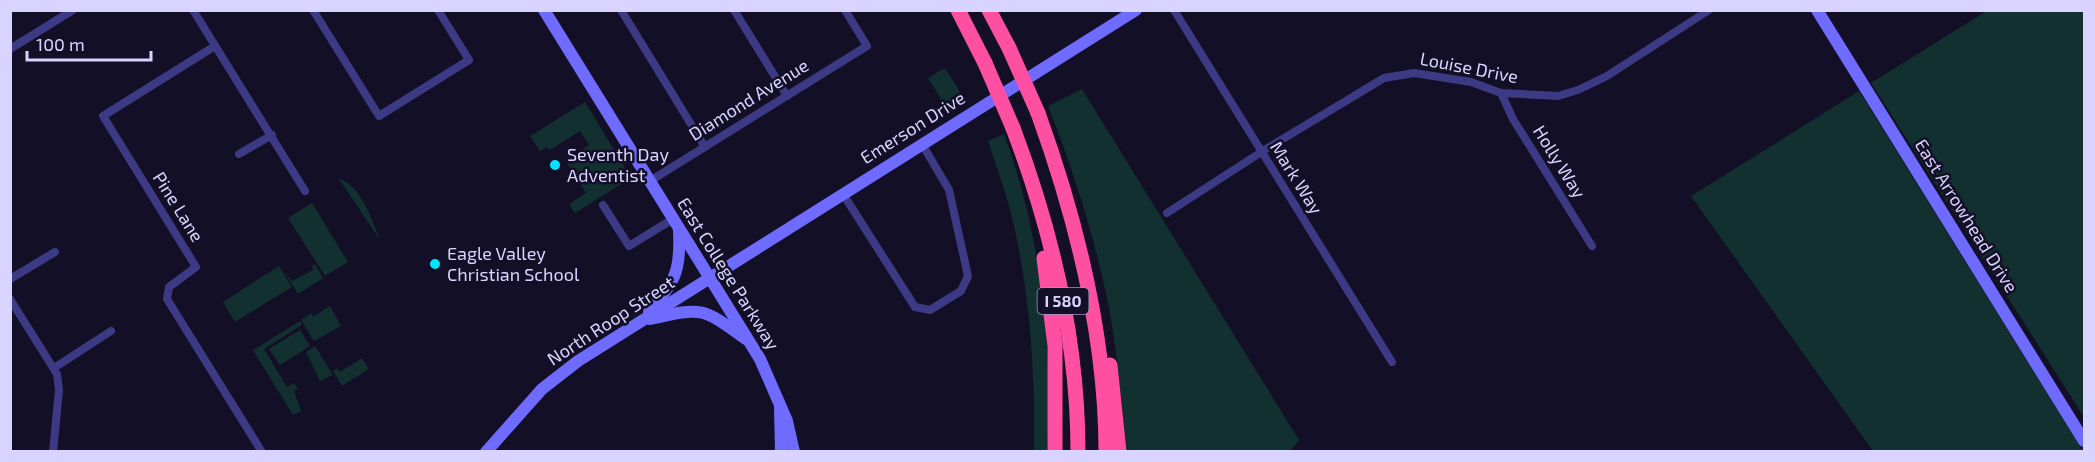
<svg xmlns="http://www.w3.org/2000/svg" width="2095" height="462" font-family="'Exo 2',sans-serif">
<rect width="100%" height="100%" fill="#130f26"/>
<g fill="#12302f">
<polygon points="1988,10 2084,11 2084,417 1871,83"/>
<polygon points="945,68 966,102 950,113 928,78"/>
<path d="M1082 89 1299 440 1291 450 1126 451C1121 399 1117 345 1106 293 1092 229 1072 167 1048 106Z"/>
<polygon points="1859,91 2083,451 1873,451 1691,196"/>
<polygon points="585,102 631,178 575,213 569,204 586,193 565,160 589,145 580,131 550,150 547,147 540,151 530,136"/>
<path d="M1004 134C1041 234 1053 346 1047 451H1034C1035 369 1030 286 1009 206 1003 184 995 163 988 141Z"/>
<path d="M339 179C360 184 373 221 380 240Z"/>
<polygon points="312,203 348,262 325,276 288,218"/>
<polygon points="315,264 323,278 298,294 284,271 292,281 313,270 312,266"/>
<polygon points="279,266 292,287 235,322 223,302"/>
<polygon points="330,306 341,326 314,341 301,320 311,313 313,317"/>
<polygon points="300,321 302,325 264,349 287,387 294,383 298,389 294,391 301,411 293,415 253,350"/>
<polygon points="300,330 310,346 280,365 269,349"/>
<polygon points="315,346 333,375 320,381 306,352"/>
<polygon points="362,358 369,369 342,386 333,371 337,368 340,372"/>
</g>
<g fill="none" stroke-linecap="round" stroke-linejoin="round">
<g stroke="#3d3a85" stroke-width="8">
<polyline points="193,10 305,191"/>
<polyline points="313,10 379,116 469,60 438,10"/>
<polyline points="621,10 705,147"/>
<polyline points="734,10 787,96"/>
<polyline points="1174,10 1392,362"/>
<polyline points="215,46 103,116 196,267 169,287 167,299 262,452"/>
<polyline points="10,49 73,10"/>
<polyline points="1501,93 1513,119 1592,246"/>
<polyline points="239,154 272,135"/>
<polyline points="650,181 867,46 845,10"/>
<polyline points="843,194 915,307 930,310 961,291 968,276 949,190 922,144"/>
<polyline points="603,205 629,246 673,219"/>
<polyline points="1167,213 1266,149 1384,78 1414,73 1471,82 1501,93 1558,96 1578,90 1607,76 1709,10"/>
<polyline points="10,279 55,252"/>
<polyline points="10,299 57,374 59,390 53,452"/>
<polyline points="54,368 111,331"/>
</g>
<g stroke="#6f6bff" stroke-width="12">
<polyline points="544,10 760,359 787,421 794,452"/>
<polyline points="1817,10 2084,441"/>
<path d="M649 312C675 280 681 273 679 231"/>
<path d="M650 319C704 307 701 307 746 339"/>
<polyline points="780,407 781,452"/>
<polyline points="486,452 542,389 578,361 1136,10"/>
</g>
<g stroke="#ff4fa3" stroke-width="15">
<polyline points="958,10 985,63"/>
<polyline points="989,10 1009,48"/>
<path d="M1038 113C1077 221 1106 336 1106 452"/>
<path d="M1013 128C1052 231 1078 341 1078 452"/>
<polyline points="1044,258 1055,346 1055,452"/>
<polyline points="1110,365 1119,452"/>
</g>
<g stroke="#ff4fa3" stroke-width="15">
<polyline points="1009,48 1038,113"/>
<polyline points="985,63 1013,128"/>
</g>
</g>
<g fill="#00e5ff" stroke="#130f26" stroke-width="2">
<circle cx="555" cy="165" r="6"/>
<circle cx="435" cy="264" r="6"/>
</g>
<g text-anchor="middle" stroke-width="5" stroke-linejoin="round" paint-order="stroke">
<rect fill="#130f26" stroke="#9e99be" stroke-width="1.5" x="1037.5" y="288" width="51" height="26" rx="4.5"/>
<g font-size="16" font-weight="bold" fill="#d9d4ff">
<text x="1063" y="307">I 580</text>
</g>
<g font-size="18" fill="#d9d4ff" stroke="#130f26">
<text transform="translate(1469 68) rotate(11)" y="6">Louise Drive</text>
<text transform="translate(749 100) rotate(-32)" y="6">Diamond Avenue</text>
<text transform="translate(913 128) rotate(-32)" y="6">Emerson Drive</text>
<text transform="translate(1559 162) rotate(58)" y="6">Holly Way</text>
<text transform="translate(1296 178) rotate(58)" y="6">Mark Way</text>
<text transform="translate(178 207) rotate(58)" y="6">Pine Lane</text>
<text transform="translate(1966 216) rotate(58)" y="6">East Arrowhead Drive</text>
<text transform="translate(728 274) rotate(58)" y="6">East College Parkway</text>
<text transform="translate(611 321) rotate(-33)" y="6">North Roop Street</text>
</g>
<g font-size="18" fill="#d9d4ff" stroke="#130f26" text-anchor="start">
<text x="567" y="161">Seventh Day<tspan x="567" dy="21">Adventist</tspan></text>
<text x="447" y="260">Eagle Valley<tspan x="447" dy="21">Christian School</tspan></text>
</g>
</g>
<rect width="2095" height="462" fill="none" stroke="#d9d4ff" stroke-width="24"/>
<path d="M27 51v9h124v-9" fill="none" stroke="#d9d4ff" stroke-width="3"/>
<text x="36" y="51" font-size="18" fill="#d9d4ff" stroke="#130f26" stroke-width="4.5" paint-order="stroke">100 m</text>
</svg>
